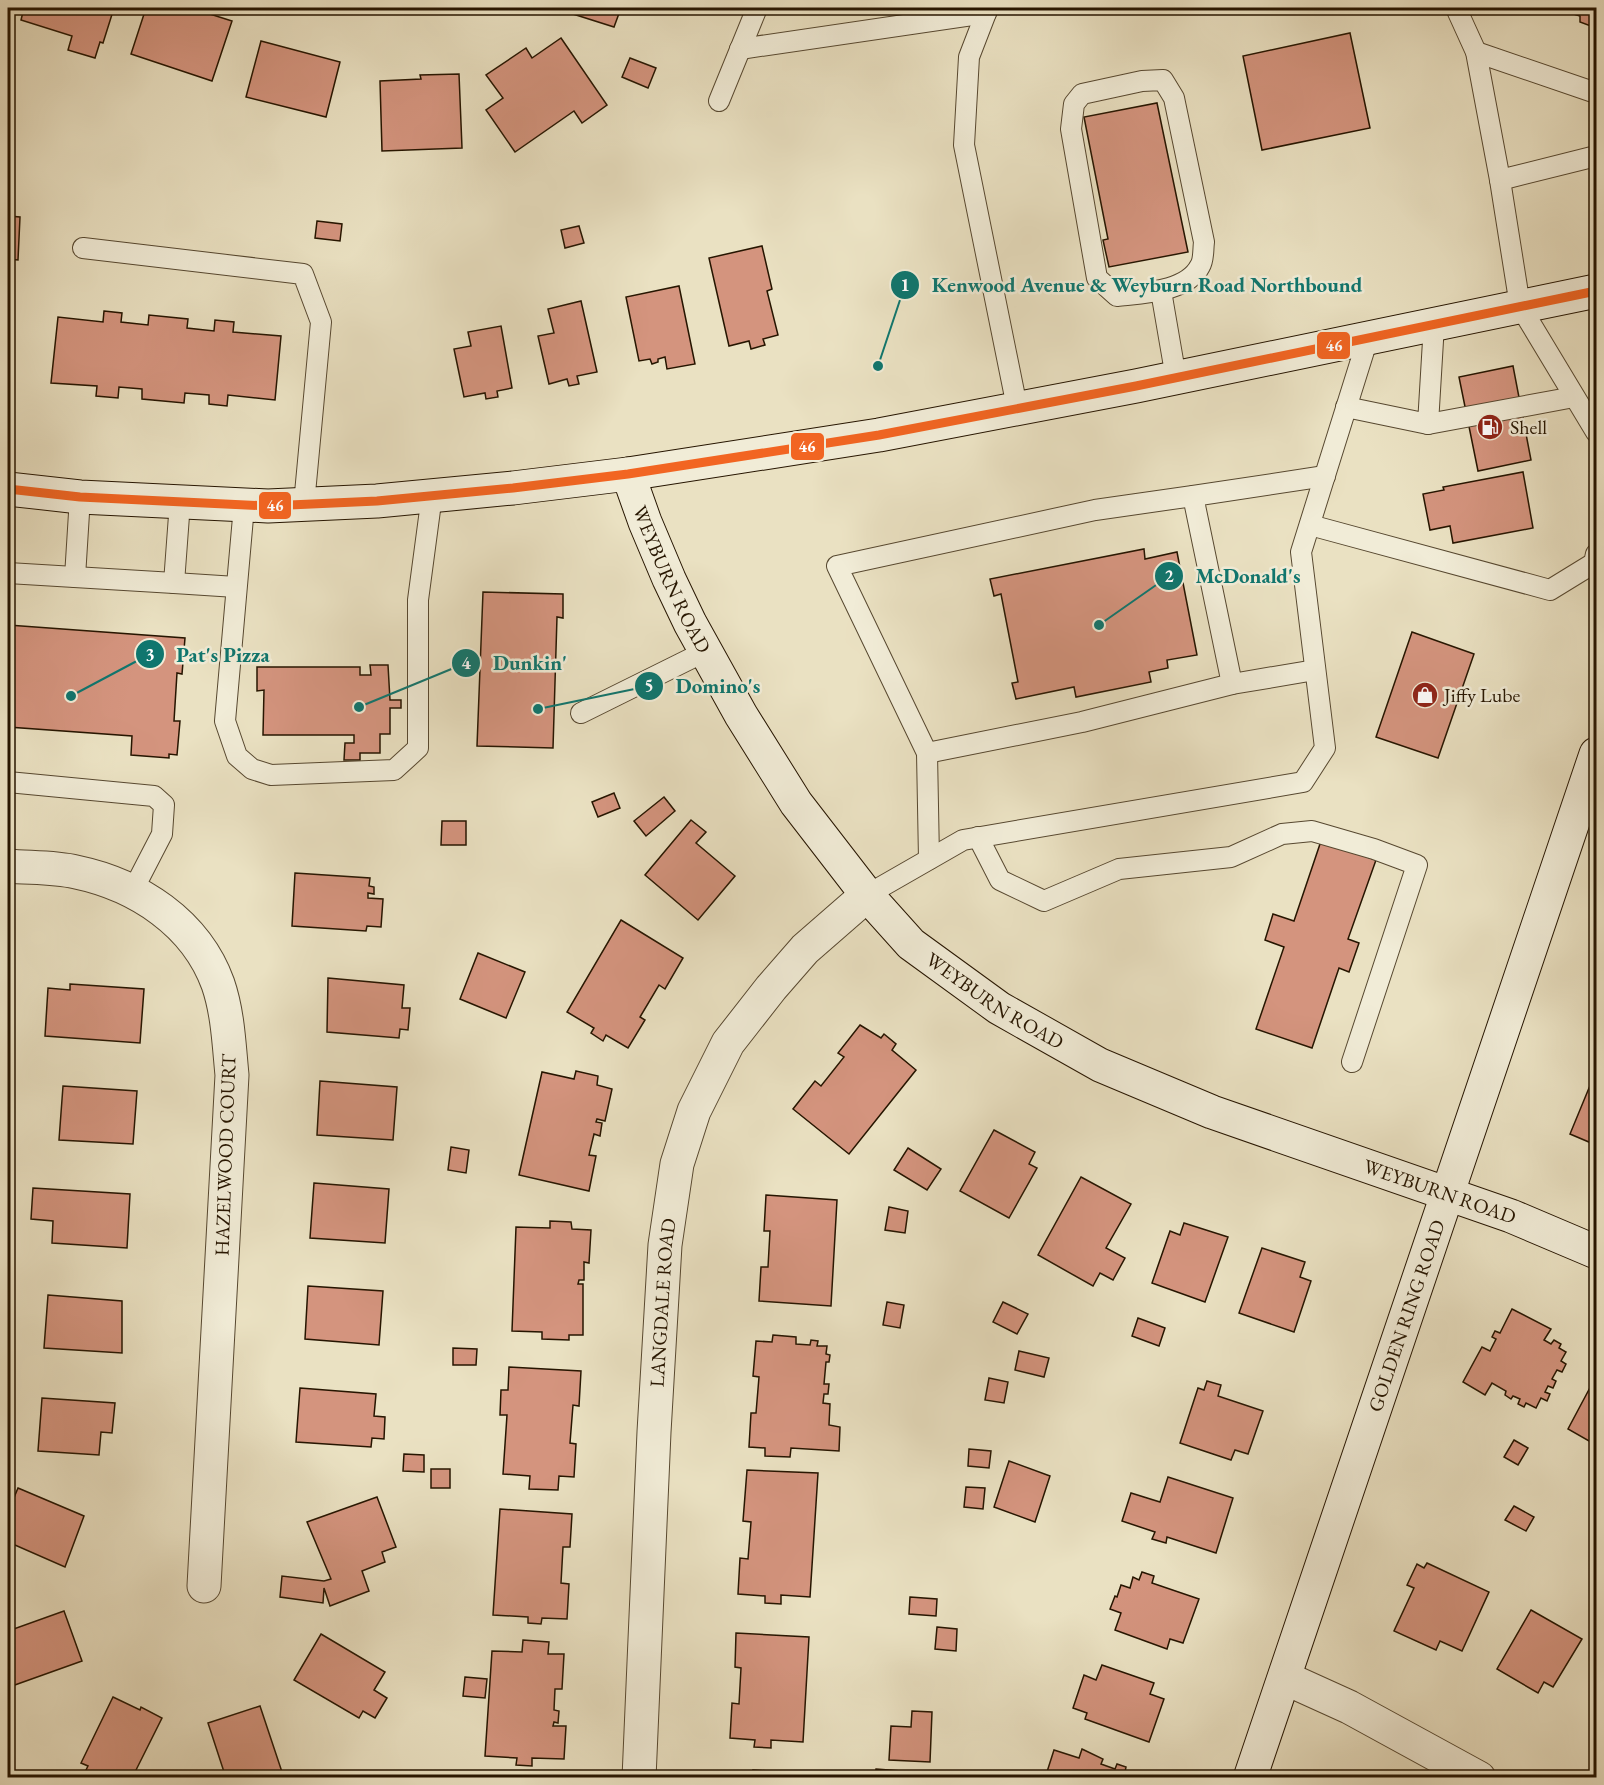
<svg xmlns="http://www.w3.org/2000/svg" width="1604" height="1785" font-family="'EB Garamond',serif">
<rect width="100%" height="100%" fill="#eae1c2"/>
<filter id="stains"><feTurbulence type="fractalNoise" baseFrequency=".00333" numOctaves="4"/><feColorMatrix values="0 0 0 0 .2 0 0 0 0 .09 0 0 0 0 .02 0 0 0 .5 -.17"/></filter>
<radialGradient id="worn" r=".72"><stop offset=".6" stop-color="#630" stop-opacity="0"/><stop offset="1" stop-color="#630" stop-opacity=".3"/></radialGradient>
<g fill="#d4947e" stroke="#261500" stroke-width="1.5">
<polygon points="24,8 114,8 103,43 100,42 95,58 68,50 72,36 21,20"/>
<polygon points="146,8 191,8 232,21 212,81 131,54"/>
<polygon points="554,8 621,8 614,27"/>
<polygon points="1554,8 1596,8 1596,28 1580,22 1580,16"/>
<polygon points="1350,33 1370,128 1262,150 1243,56"/>
<polygon points="561,38 607,105 582,123 574,111 515,152 486,110 503,98 486,75 526,48 532,58"/>
<polygon points="261,41 340,62 326,117 246,97"/>
<polygon points="630,58 656,68 648,88 622,77"/>
<polygon points="459,74 462,148 382,151 380,81 421,79 420,75"/>
<polygon points="1157,103 1188,252 1109,267 1103,240 1108,239 1084,117"/>
<polygon points="8,216 20,217 18,260 8,259"/>
<polygon points="317,221 342,224 340,241 315,238"/>
<polygon points="579,226 584,243 565,248 561,230"/>
<polygon points="762,246 772,289 767,291 778,335 763,339 765,345 751,349 749,341 729,346 709,258"/>
<polygon points="679,286 695,364 667,369 665,357 658,359 658,362 652,364 650,359 639,361 626,297"/>
<polygon points="581,301 597,372 577,376 579,384 569,386 567,379 549,384 538,336 554,333 548,309"/>
<polygon points="104,311 122,313 121,322 148,325 149,315 188,319 187,328 214,331 215,320 234,322 233,332 281,336 275,400 228,395 227,406 209,404 209,395 185,393 184,403 142,399 142,389 119,387 118,398 96,396 97,386 51,383 58,317 103,322"/>
<polygon points="501,326 512,388 497,391 498,397 486,399 485,393 464,397 454,349 471,346 468,332"/>
<polygon points="1513,366 1531,460 1478,471 1459,377"/>
<polygon points="1523,472 1533,528 1453,543 1450,526 1430,530 1423,494 1444,490 1443,487"/>
<polygon points="1144,549 1145,559 1177,552 1197,655 1167,660 1168,668 1149,672 1151,682 1076,697 1074,687 1016,699 1012,683 1018,682 1001,594 994,596 990,579"/>
<polygon points="483,592 563,594 563,618 557,617 553,748 477,746"/>
<polygon points="8,625 185,638 182,674 177,673 174,721 180,721 177,755 169,754 169,758 131,755 132,736 8,727"/>
<polygon points="1412,632 1474,654 1438,758 1376,737"/>
<polygon points="370,665 388,665 390,700 401,700 401,708 390,708 390,734 380,734 380,753 360,753 360,760 344,760 345,743 354,743 354,735 263,735 264,690 257,691 257,667 360,667 360,675 371,675"/>
<polygon points="614,793 620,808 598,817 592,802"/>
<polygon points="664,797 675,811 646,836 634,821"/>
<polygon points="691,820 706,832 696,843 735,876 698,920 645,875"/>
<polygon points="442,821 466,821 466,845 441,845"/>
<polygon points="1321,841 1376,860 1348,939 1359,943 1349,972 1339,968 1312,1048 1256,1029 1284,947 1265,940 1273,914 1294,921"/>
<polygon points="295,873 370,878 369,886 374,887 374,894 368,893 368,898 383,899 381,927 367,926 366,931 292,926"/>
<polygon points="621,920 683,958 665,989 659,985 640,1017 645,1020 628,1048 606,1035 603,1041 591,1033 594,1028 567,1012"/>
<polygon points="478,953 525,972 506,1018 460,999"/>
<polygon points="328,978 404,985 402,1008 410,1008 408,1030 400,1029 399,1038 327,1032"/>
<polygon points="70,984 144,989 140,1043 45,1036 48,988 70,990"/>
<polygon points="860,1025 881,1038 884,1034 896,1044 892,1050 916,1070 849,1154 793,1109 815,1081 821,1086 844,1057 838,1053"/>
<polygon points="576,1071 598,1076 597,1085 612,1089 605,1121 597,1119 596,1122 602,1123 600,1136 594,1134 589,1155 596,1156 589,1191 519,1175 542,1072 574,1079"/>
<polygon points="1596,1071 1596,1145 1570,1134"/>
<polygon points="320,1081 397,1087 393,1140 317,1135"/>
<polygon points="63,1086 137,1091 133,1144 59,1140"/>
<polygon points="994,1130 1035,1152 1029,1164 1037,1168 1009,1218 960,1191"/>
<polygon points="451,1147 469,1150 466,1173 448,1170"/>
<polygon points="908,1148 941,1169 927,1190 894,1170"/>
<polygon points="1081,1177 1131,1204 1106,1248 1125,1258 1113,1280 1100,1273 1093,1286 1038,1255"/>
<polygon points="314,1183 389,1189 385,1243 310,1238"/>
<polygon points="33,1188 130,1194 127,1248 52,1243 53,1221 31,1219"/>
<polygon points="766,1195 837,1200 831,1306 759,1301 761,1267 768,1267 770,1231 764,1231"/>
<polygon points="889,1207 908,1211 905,1233 885,1230"/>
<polygon points="550,1221 571,1222 572,1229 591,1230 589,1263 584,1262 584,1280 579,1280 578,1284 583,1284 583,1335 569,1335 569,1340 542,1339 542,1332 512,1331 516,1227 550,1228"/>
<polygon points="1184,1223 1228,1237 1205,1302 1152,1283 1170,1231 1180,1235"/>
<polygon points="1262,1248 1305,1262 1300,1277 1311,1281 1294,1332 1239,1313"/>
<polygon points="308,1286 383,1291 379,1345 305,1339"/>
<polygon points="48,1295 122,1301 122,1353 44,1348"/>
<polygon points="887,1302 904,1305 900,1328 883,1325"/>
<polygon points="1003,1302 1028,1314 1017,1334 993,1322"/>
<polygon points="1512,1309 1551,1329 1544,1340 1551,1344 1554,1340 1561,1344 1559,1348 1566,1352 1561,1361 1566,1364 1562,1372 1557,1370 1552,1379 1556,1381 1553,1388 1548,1386 1545,1392 1550,1394 1547,1401 1541,1398 1536,1408 1526,1403 1524,1407 1518,1404 1520,1399 1513,1396 1511,1399 1505,1395 1506,1391 1492,1383 1485,1395 1463,1382 1482,1347 1490,1351 1496,1339 1492,1337 1495,1331 1500,1333"/>
<polygon points="1138,1318 1165,1328 1159,1346 1132,1336"/>
<polygon points="773,1335 796,1337 796,1344 810,1345 811,1340 818,1341 817,1346 827,1346 826,1354 830,1355 829,1362 826,1362 824,1384 829,1384 828,1394 824,1394 823,1403 830,1404 829,1425 840,1427 839,1451 791,1448 790,1457 765,1456 765,1448 749,1447 751,1413 756,1413 759,1377 753,1376 756,1341 772,1342"/>
<polygon points="8,1336 14,1336 12,1361 8,1361"/>
<polygon points="453,1348 477,1349 476,1365 453,1365"/>
<polygon points="1019,1351 1049,1358 1044,1377 1015,1370"/>
<polygon points="509,1367 581,1371 579,1406 573,1405 570,1443 576,1444 574,1477 559,1476 558,1490 529,1489 530,1476 503,1474 507,1415 500,1415 501,1390 508,1390"/>
<polygon points="989,1378 1008,1382 1004,1403 985,1400"/>
<polygon points="1207,1381 1221,1385 1218,1396 1263,1411 1248,1454 1235,1450 1231,1460 1180,1443 1198,1388 1204,1390"/>
<polygon points="1593,1382 1596,1384 1596,1445 1568,1429"/>
<polygon points="300,1388 376,1394 374,1416 385,1417 384,1439 372,1438 371,1447 296,1442"/>
<polygon points="42,1398 115,1403 112,1433 101,1432 99,1455 38,1451"/>
<polygon points="1514,1440 1528,1448 1518,1465 1504,1457"/>
<polygon points="969,1449 991,1451 989,1468 968,1466"/>
<polygon points="404,1454 424,1455 424,1472 403,1471"/>
<polygon points="1009,1461 1050,1476 1035,1522 994,1507"/>
<rect x="431" y="1469" width="19" height="19"/>
<polygon points="747,1470 818,1473 810,1597 781,1595 781,1604 765,1603 765,1596 738,1594 740,1558 748,1559 751,1522 743,1521"/>
<polygon points="1168,1477 1233,1498 1216,1553 1167,1537 1166,1543 1152,1539 1155,1532 1122,1521 1131,1493 1160,1502"/>
<polygon points="966,1487 985,1488 983,1509 964,1507"/>
<polygon points="18,1488 84,1516 65,1567 8,1542 8,1512"/>
<polygon points="377,1497 396,1547 382,1552 385,1562 362,1571 369,1591 330,1606 324,1588 323,1603 280,1597 282,1576 324,1581 331,1579 307,1522"/>
<polygon points="1514,1506 1534,1517 1526,1531 1505,1520"/>
<polygon points="500,1509 572,1514 570,1547 563,1547 561,1583 569,1584 567,1619 542,1618 541,1624 528,1623 528,1617 493,1615"/>
<polygon points="1427,1563 1489,1592 1462,1651 1440,1641 1436,1650 1394,1631 1414,1588 1407,1585 1417,1564 1424,1568"/>
<polygon points="1142,1572 1154,1576 1152,1583 1199,1599 1183,1643 1170,1639 1167,1649 1115,1630 1121,1613 1110,1609 1115,1596 1117,1597 1121,1585 1130,1588 1133,1577 1139,1580"/>
<polygon points="910,1597 937,1599 936,1616 909,1614"/>
<polygon points="1531,1610 1582,1639 1553,1687 1544,1682 1538,1693 1497,1669"/>
<polygon points="64,1611 82,1661 12,1686 8,1675 8,1631"/>
<polygon points="937,1627 957,1629 956,1651 935,1649"/>
<polygon points="736,1633 809,1637 803,1742 771,1740 771,1748 754,1747 755,1740 730,1738 732,1703 739,1704 741,1668 735,1667"/>
<polygon points="321,1634 385,1672 374,1690 387,1698 375,1718 363,1711 359,1718 294,1680"/>
<polygon points="523,1640 549,1642 548,1654 564,1654 562,1689 555,1689 554,1710 559,1711 558,1723 554,1722 553,1726 566,1726 564,1759 532,1758 532,1766 516,1765 517,1758 485,1756 492,1651 522,1652"/>
<polygon points="1102,1665 1154,1683 1150,1694 1164,1699 1149,1742 1085,1719 1087,1713 1073,1708 1084,1675 1096,1680"/>
<polygon points="465,1677 487,1679 485,1698 463,1696"/>
<polygon points="113,1697 140,1710 141,1707 162,1718 132,1778 107,1776 91,1778 84,1774 88,1766 81,1763"/>
<polygon points="260,1706 284,1778 226,1778 208,1723"/>
<polygon points="912,1711 932,1712 930,1762 889,1760 891,1726 911,1727"/>
<polygon points="1082,1749 1103,1759 1101,1764 1115,1769 1117,1764 1126,1767 1125,1772 1138,1778 1045,1778 1054,1750 1079,1758"/>
<polygon points="876,1769 927,1773 926,1778 875,1778"/>
<polygon points="753,1770 769,1771 768,1778 753,1778"/>
</g>
<g fill="none" stroke-linecap="round" stroke-linejoin="round">
<g stroke="#574830" stroke-width="22">
<g id="lane">
<polyline points="1456,8 1476,52 1500,180 1520,306 1596,432"/>
<polyline points="986,13 969,57 964,145 1017,407"/>
<polyline points="740,49 986,13"/>
<polyline points="1476,52 1596,93"/>
<path d="M1163 80 1174 98 1204 242C1203 249 1204 260 1200 266 1187 292 1143 293 1117 296L1097 278 1071 129 1074 104 1082 94 1142 81Z"/>
<polyline points="719,101 757,8"/>
<polyline points="1500,180 1596,156"/>
<polyline points="83,248 303,274 321,322 304,504"/>
<polyline points="1161,291 1176,378"/>
<polyline points="1346,407 1428,424 1434,324"/>
<polyline points="1428,424 1574,397"/>
<polyline points="244,506 225,721 237,756 252,769 271,775 394,770 418,748 418,600 432,495"/>
<polyline points="1310,525 1550,590 1594,563 1596,554"/>
<polyline points="8,573 174,583 180,502"/>
<polyline points="75,577 80,497"/>
<polyline points="174,583 236,587"/>
<polyline points="1315,670 1232,684 1193,496 1325,476"/>
<polyline points="581,713 706,651"/>
<polyline points="927,753 1082,722 1232,684"/>
<polyline points="8,782 154,796 164,805 162,834 132,892"/>
<polyline points="978,837 1000,880 1044,901 1119,869 1231,857 1282,834 1312,831 1374,849 1417,865 1352,1062"/>
<polyline points="929,859 927,753 837,566 1095,510 1193,496"/>
<polyline points="867,895 963,840 1303,782 1325,748 1301,552 1368,338"/>
</g>
</g>
<g stroke="#574830" stroke-width="35">
<g id="street">
<path d="M8 866C30 868 54 867 76 872 138 885 196 923 218 984 228 1013 229 1045 232 1075L204 1586"/>
<polyline points="1285,1678 1349,1707 1479,1778"/>
<path id="s1" d="M639 1778 654 1432 665 1245 677 1164 694 1111 728 1043 771 988 805 949 867 895"/>
</g>
</g>
<g stroke="#261500" stroke-width="35">
<g id="secondary">
<path id="s2" d="M628 474 645 522 669 579 690 623 741 715 796 803 867 895 911 944 999 1008 1100 1065 1212 1112 1511 1216 1596 1252"/>
<polyline points="8,489 80,497 268,506 377,501 513,488 628,474 879,435 1136,386 1596,291"/>
<path id="s3" d="M1250 1778 1596 754"/>
</g>
</g>
<use href="#lane" stroke="#f1ecd7" stroke-width="20"/>
<use href="#street" stroke="#f1ecd7" stroke-width="33"/>
<use href="#secondary" stroke="#f1ecd7" stroke-width="33"/>
<g stroke="#f1ecd7" stroke-width="14">
<polyline id="bus-1" points="8,489 80,497 268,506 377,501 513,488 628,474 879,435 1136,386 1596,291"/>
</g>
<use href="#bus-1" stroke="#f26522" stroke-width="9"/>
</g>
<defs>
<g id="fuel-disc" transform="scale(1.35)"><circle r="9.5" fill="#8f2418" stroke="#f1ecd7"/><path d="M-5.5-6h7V0h2V4h1.3V-2.5L3-4.5l.8-.8L6-3V5H2.5V1h-1V6h-7ZM-4.2-4.7v3.2H.2V-4.7Z" fill="#fff"/></g>
<g id="shop-disc" transform="scale(1.35)"><circle r="9.5" fill="#8f2418" stroke="#f1ecd7"/><path d="M-5-2.5h2.3a2.7 3.5 0 0 1 5.4 0H5L5.5 6h-11ZM-1.5-2.5h3a1.5 2.3 0 0 0-3 0Z" fill="#fff"/></g>
</defs>
<g fill-rule="evenodd">
<use href="#fuel-disc" x="1490" y="427"/>
<use href="#shop-disc" x="1425" y="695"/>
</g>
<g text-anchor="middle" stroke-width="5" stroke-linejoin="round" paint-order="stroke">
<g font-size="20" fill="#261500" stroke="#f1ecd7" text-anchor="start">
<text x="1510" y="434">Shell</text>
<text x="1444" y="702">Jiffy Lube</text>
</g>
<g font-size="20" fill="#261500" stroke="#f1ecd7">
<text dy="7" stroke="none"><textPath href="#s2" startOffset="114">WEYBURN ROAD</textPath></text>
<text dy="7" stroke="none"><textPath href="#s2" startOffset="654">WEYBURN ROAD</textPath></text>
<text transform="translate(225 1155) rotate(-88)" y="7">HAZELWOOD COURT</text>
<text dy="7" stroke="none"><textPath href="#s2" startOffset="1140">WEYBURN ROAD</textPath></text>
<text dy="7" stroke="none"><textPath href="#s1" startOffset="476">LANGDALE ROAD</textPath></text>
<text dy="7" stroke="none"><textPath href="#s3" startOffset="488">GOLDEN RING ROAD</textPath></text>
</g>
</g>
<path fill="none" stroke="#0f766e" stroke-width="2" d="M878 366L905 285M1099 625L1169 576M71 696L150 654M359 707L466 663M538 709L649 686"/>
<g fill="#0f766e" stroke="#f1ecd7" stroke-width="2">
<circle cx="878" cy="366" r="6"/>
<circle cx="1099" cy="625" r="6"/>
<circle cx="71" cy="696" r="6"/>
<circle cx="359" cy="707" r="6"/>
<circle cx="538" cy="709" r="6"/>
<circle cx="905" cy="285" r="15"/>
<circle cx="1169" cy="576" r="15"/>
<circle cx="150" cy="654" r="15"/>
<circle cx="466" cy="663" r="15"/>
<circle cx="649" cy="686" r="15"/>
</g>
<g font-size="18" text-anchor="middle" font-weight="bold" fill="#fff">
<text x="905" y="291">1</text>
<text x="1169" y="582">2</text>
<text x="150" y="661">3</text>
<text x="466" y="669">4</text>
<text x="649" y="692">5</text>
</g>
<g font-size="21" text-anchor="middle" font-weight="bold" fill="#0f766e" stroke="#f1ecd7" stroke-width="5" stroke-linejoin="round" paint-order="stroke">
<text x="1147" y="292">Kenwood Avenue &amp; Weyburn Road Northbound</text>
<text x="1248" y="583">McDonald's</text>
<text x="223" y="662">Pat's Pizza</text>
<text x="530" y="670">Dunkin'</text>
<text x="718" y="693">Domino's</text>
</g>
<g stroke="#f1ecd7" stroke-width="2">
<rect x="1316" y="331" width="35" height="29" rx="6" fill="#f26522"/>
<rect x="790" y="432" width="35" height="29" rx="6" fill="#f26522"/>
<rect x="258" y="491" width="34" height="29" rx="6" fill="#f26522"/>
</g>
<g font-size="16" text-anchor="middle" font-weight="bold" fill="#fff">
<text x="1334" y="351">46</text>
<text x="807" y="452">46</text>
<text x="275" y="511">46</text>
</g>
<rect width="1604" height="1785" fill="none" stroke="#eae1c2" stroke-width="30"/>
<rect x="9" y="9" width="1586" height="1767" fill="none" stroke="#261500" stroke-width="3"/>
<rect x="15" y="15" width="1574" height="1755" fill="none" stroke="#261500" stroke-width="1.5"/>
<rect width="100%" height="100%" filter="url(#stains)"/>
<rect width="100%" height="100%" fill="url(#worn)"/>
</svg>
